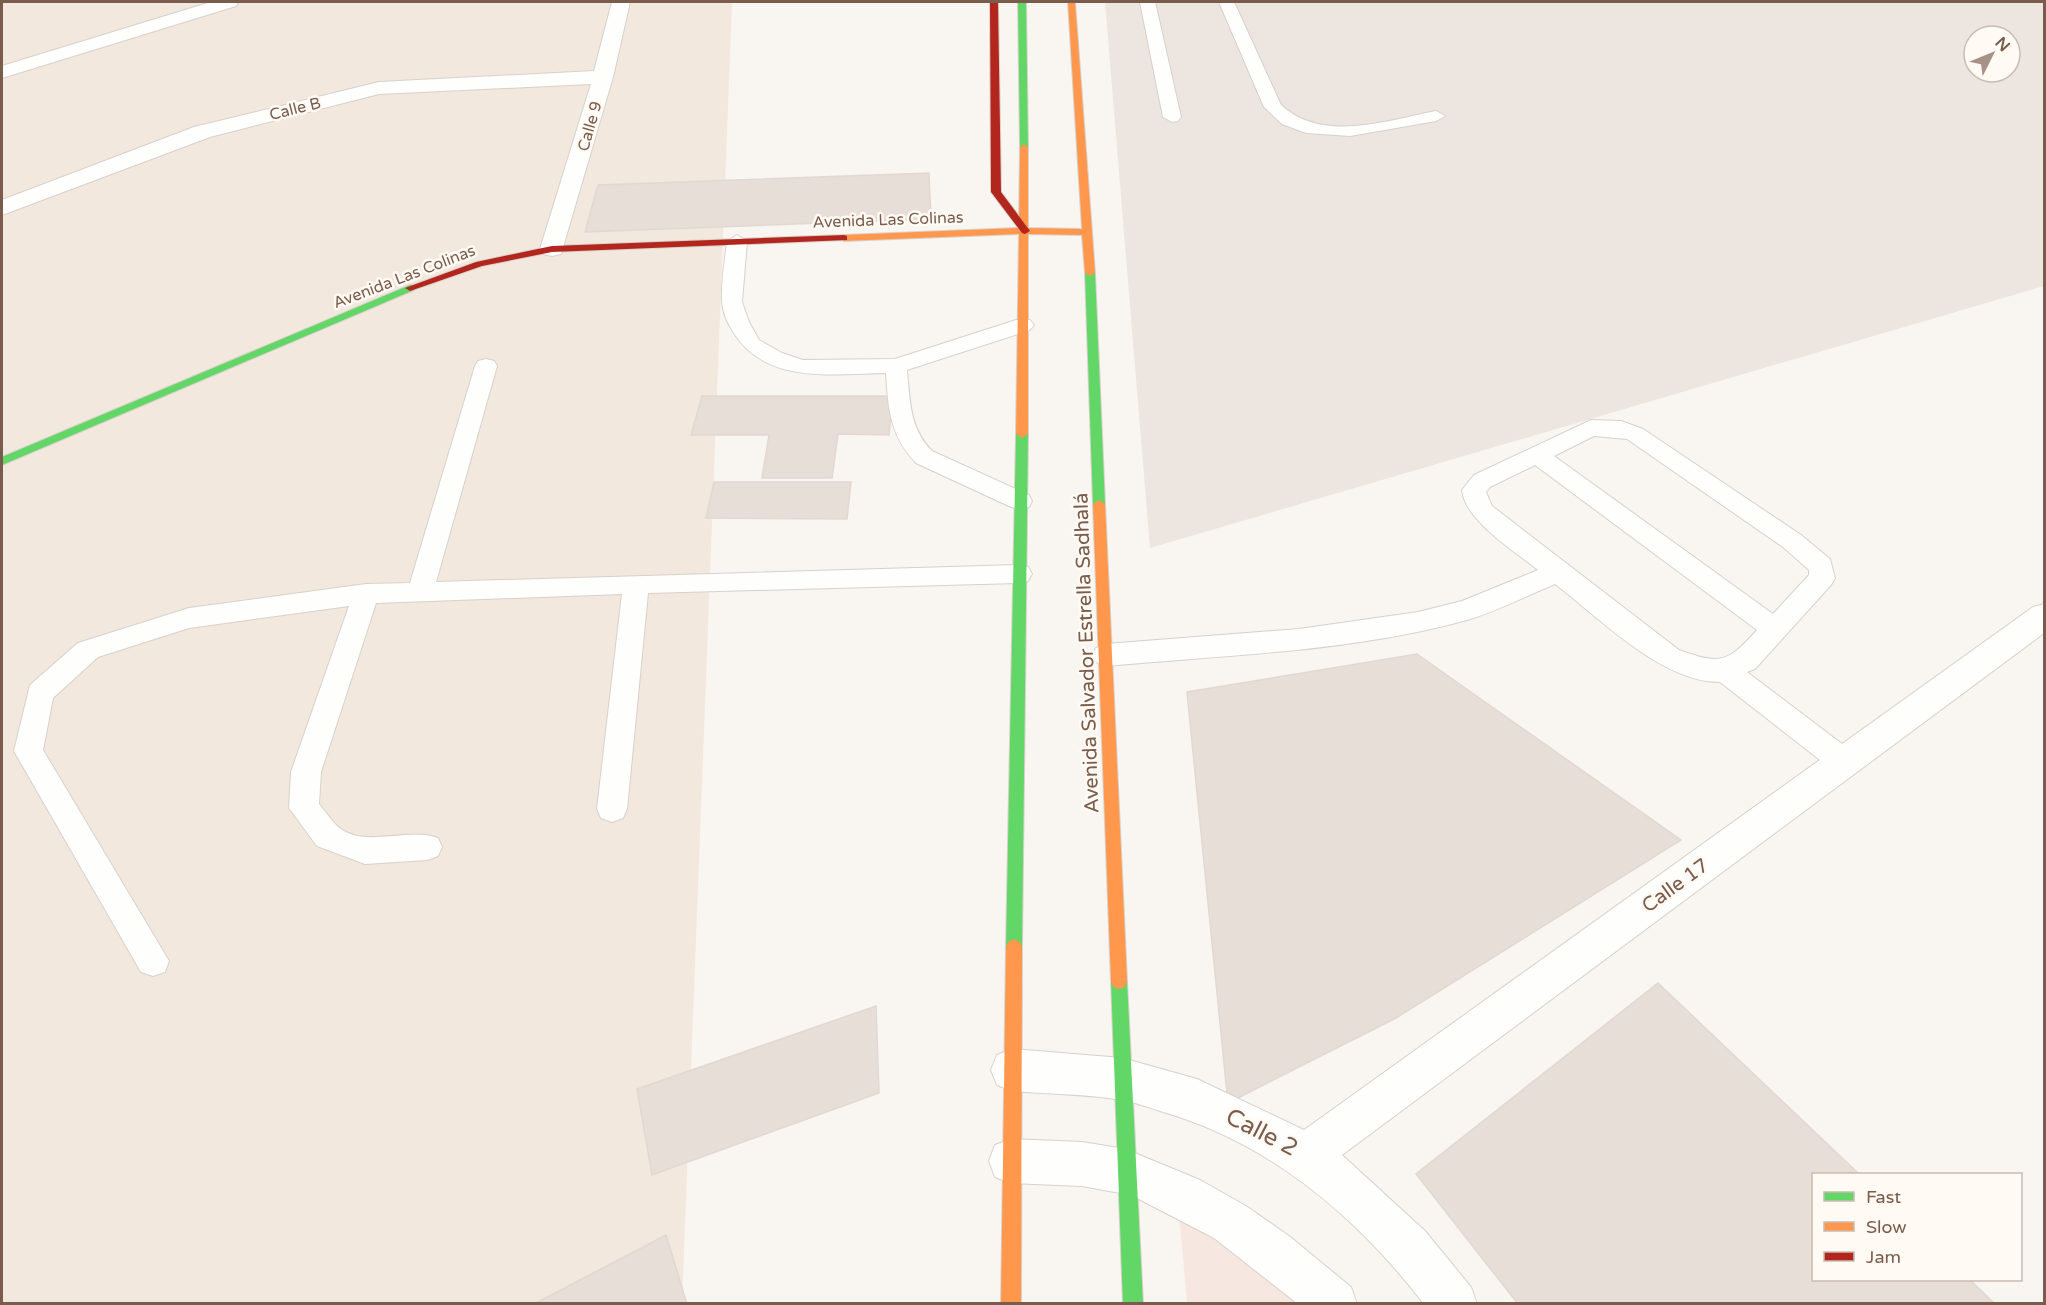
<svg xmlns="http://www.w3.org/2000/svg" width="2046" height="1305" font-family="'Varela Round',sans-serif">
<rect width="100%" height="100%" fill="#f9f5f0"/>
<polygon fill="#f2e8de" points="2,2 732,2 682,1303 2,1304"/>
<polygon fill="#f6e8e1" points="1177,1192 1317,1303 1187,1303"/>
<path fill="#ede5e0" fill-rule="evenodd" d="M1105 2H2044V286L1150 548ZM1974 36H2010V72H1974Z"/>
<g fill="#e6ded7" stroke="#e2d8d2" stroke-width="1.5">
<polygon points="929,173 931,219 585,232 598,185"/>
<polygon points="702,396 893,396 889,435 838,434 832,478 762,478 769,435 691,435"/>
<polygon points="714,482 851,482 847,519 706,518"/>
<polygon points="1417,654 1681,840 1396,1018 1228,1103 1187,692"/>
<polygon points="1658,983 1859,1174 1814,1174 1814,1280 1970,1280 1995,1304 1518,1304 1416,1174"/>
<polygon points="876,1006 879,1093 652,1175 637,1089"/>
<polygon points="666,1235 687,1304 534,1304"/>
</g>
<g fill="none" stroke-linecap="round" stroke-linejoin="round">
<g stroke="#d7d1cb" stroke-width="2">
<g id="lane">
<polygon points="1140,2 1155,2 1181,117 1178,121 1172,122 1163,117"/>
<path d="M1219 2H1234L1281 105C1323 143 1385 121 1436 111L1445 116 1436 121 1350 136 1306 133 1282 124 1264 107Z"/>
<path d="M737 235 747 241 742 302 749 322 759 340 782 353 803 360 895 359 1016 320H1030L1034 325 1030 330 907 370C910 400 909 428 932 451L1029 495 1032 501 1029 507 1020 509 1011 507 916 463C890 436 888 408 886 373 831 374 764 385 732 330 727 322 722 310 722 300 721 281 725 260 727 241Z"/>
<path d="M486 359 494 361 497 366 436 582 1019 565 1028 567 1032 574 1028 581 1019 583 648 593 627 809 623 818 612 822 601 818 597 809 622 594 376 603 321 772 319 804C325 811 331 820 337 826 364 850 407 826 438 838L442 847 438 856 427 860 365 864 317 846 289 808 291 772 349 606 189 628 98 657 53 698 43 750 169 961 165 972 153 976 141 972 14 751 30 685 78 643 189 608 366 584 410 583 475 366 478 361Z"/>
<path d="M1591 420 1621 421 1643 429 1801 535 1830 559 1835 578 1831 585 1755 669 1747 672 1854 753 1858 762 1854 771 1844 774 1834 771 1720 682C1661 682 1600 618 1555 584 1526 596 1497 611 1467 620 1351 652 1226 655 1106 666L1096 662 1092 655 1096 648 1106 644 1299 629 1418 612 1462 601 1538 570C1515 551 1465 521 1462 490L1474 475ZM1594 436 1627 439 1783 547 1809 570V575L1773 614 1554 456ZM1535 465 1757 630C1727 663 1721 665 1679 650L1492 506 1486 492 1490 487Z"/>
</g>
</g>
<g stroke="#d7d1cb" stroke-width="2">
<g id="street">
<polygon points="211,2 238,2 236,6 2,78 2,66"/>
<polygon points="612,2 630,2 613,77 561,254 552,256 543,254 540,249 591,84 379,94 210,137 2,215 2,200 194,127 379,82 594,71"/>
<path d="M2044 604V633L1342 1155 1425 1231 1471 1287 1477 1304H1424C1356 1216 1269 1142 1160 1111 1148 1107 1134 1102 1121 1100 1085 1094 1048 1094 1012 1091L997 1085 991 1070 997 1055 1012 1049 1122 1058 1197 1079 1304 1130 2033 607Z"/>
<polygon points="1011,1139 1082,1142 1125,1149 1200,1180 1246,1206 1289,1236 1351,1287 1357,1304 1298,1304 1214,1238 1131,1195 1082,1186 1011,1183 995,1177 989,1161 995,1145"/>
</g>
</g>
<g stroke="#d9d2cb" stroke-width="2">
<g id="fast">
<polygon points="1018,2 1026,2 1028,147 1024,150 1020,147"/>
<polygon points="1090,270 1095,273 1105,504 1099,508 1093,504 1085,273"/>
<polygon points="410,285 414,286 414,290 2,465 2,457"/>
<polygon points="1022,430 1028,434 1022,947 1020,952 1014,955 1008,952 1006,947 1016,434"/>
<polygon points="1119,973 1125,975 1127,981 1143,1304 1123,1304 1111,981 1113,975"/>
</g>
</g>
<g stroke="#d9d2cb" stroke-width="2">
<g id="slow">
<polygon points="1068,2 1075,2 1095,273 1090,276 1085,273 1082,235 1028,234 1028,434 1022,438 1016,434 1019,234 844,241 839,238 844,235 1019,228 1020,147 1024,144 1028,147 1028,228 1082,229"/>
<polygon points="1099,500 1105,504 1127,981 1125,987 1119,989 1113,987 1111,981 1093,504"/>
<polygon points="1014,939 1020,942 1022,947 1021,1304 1001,1304 1006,947 1008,942"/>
</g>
</g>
<g stroke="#d9d2cb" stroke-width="2">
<g id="jam">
<polygon points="990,2 998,2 1001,192 1030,231 1025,234 1022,233 991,192"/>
<polygon points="844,235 847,236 847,240 552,252 482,266 410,291 405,288 476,262 552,246"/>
</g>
</g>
<use href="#lane" fill="#fefefd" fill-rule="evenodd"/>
<use href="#street" fill="#fefefd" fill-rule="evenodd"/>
<use href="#fast" fill="#63d668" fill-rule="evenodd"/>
<use href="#slow" fill="#ff974d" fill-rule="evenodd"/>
<use href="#jam" fill="#b3261e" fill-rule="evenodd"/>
</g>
<g text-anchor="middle" stroke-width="5" stroke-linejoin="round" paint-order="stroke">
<g font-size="16" fill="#7a5c4d" stroke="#fffaf3">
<text transform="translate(295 108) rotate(-14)" y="6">Calle B</text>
<text transform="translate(589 126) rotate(-74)" y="6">Calle 9</text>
<text transform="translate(888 219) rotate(-2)" y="6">Avenida Las Colinas</text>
<text transform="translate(404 276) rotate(-21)" y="6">Avenida Las Colinas</text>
</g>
<g font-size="20" fill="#7a5c4d" stroke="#fffaf3">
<text transform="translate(1086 653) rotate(-92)" y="7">Avenida Salvador Estrella Sadhalá</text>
<text transform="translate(1675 885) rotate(-36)" y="7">Calle 17</text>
</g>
<g font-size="24" fill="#7a5c4d" stroke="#fffaf3">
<text transform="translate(1262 1132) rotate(27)" y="8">Calle 2</text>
</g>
</g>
<rect width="2046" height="1305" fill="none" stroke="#7a5c4d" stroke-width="6"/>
<rect x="1812" y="1173" width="210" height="108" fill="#fffaf3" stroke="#cabbb1" stroke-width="1.5"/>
<rect x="1824" y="1192" width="30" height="9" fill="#63d668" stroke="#cabbb1" stroke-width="1.5"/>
<text x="1866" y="1203" font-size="18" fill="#7a5c4d">Fast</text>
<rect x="1824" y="1222" width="30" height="9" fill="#ff974d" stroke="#cabbb1" stroke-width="1.5"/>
<text x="1866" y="1233" font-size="18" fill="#7a5c4d">Slow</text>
<rect x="1824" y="1252" width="30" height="9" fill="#b3261e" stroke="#cabbb1" stroke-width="1.5"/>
<text x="1866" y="1263" font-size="18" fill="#7a5c4d">Jam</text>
<g transform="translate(1992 54) rotate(47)"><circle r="28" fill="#fffaf3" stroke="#cabbb1" stroke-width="1.5"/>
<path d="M0-4.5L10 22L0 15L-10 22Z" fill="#a69286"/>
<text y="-9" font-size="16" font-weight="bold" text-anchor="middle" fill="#7a5c4d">N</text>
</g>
</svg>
